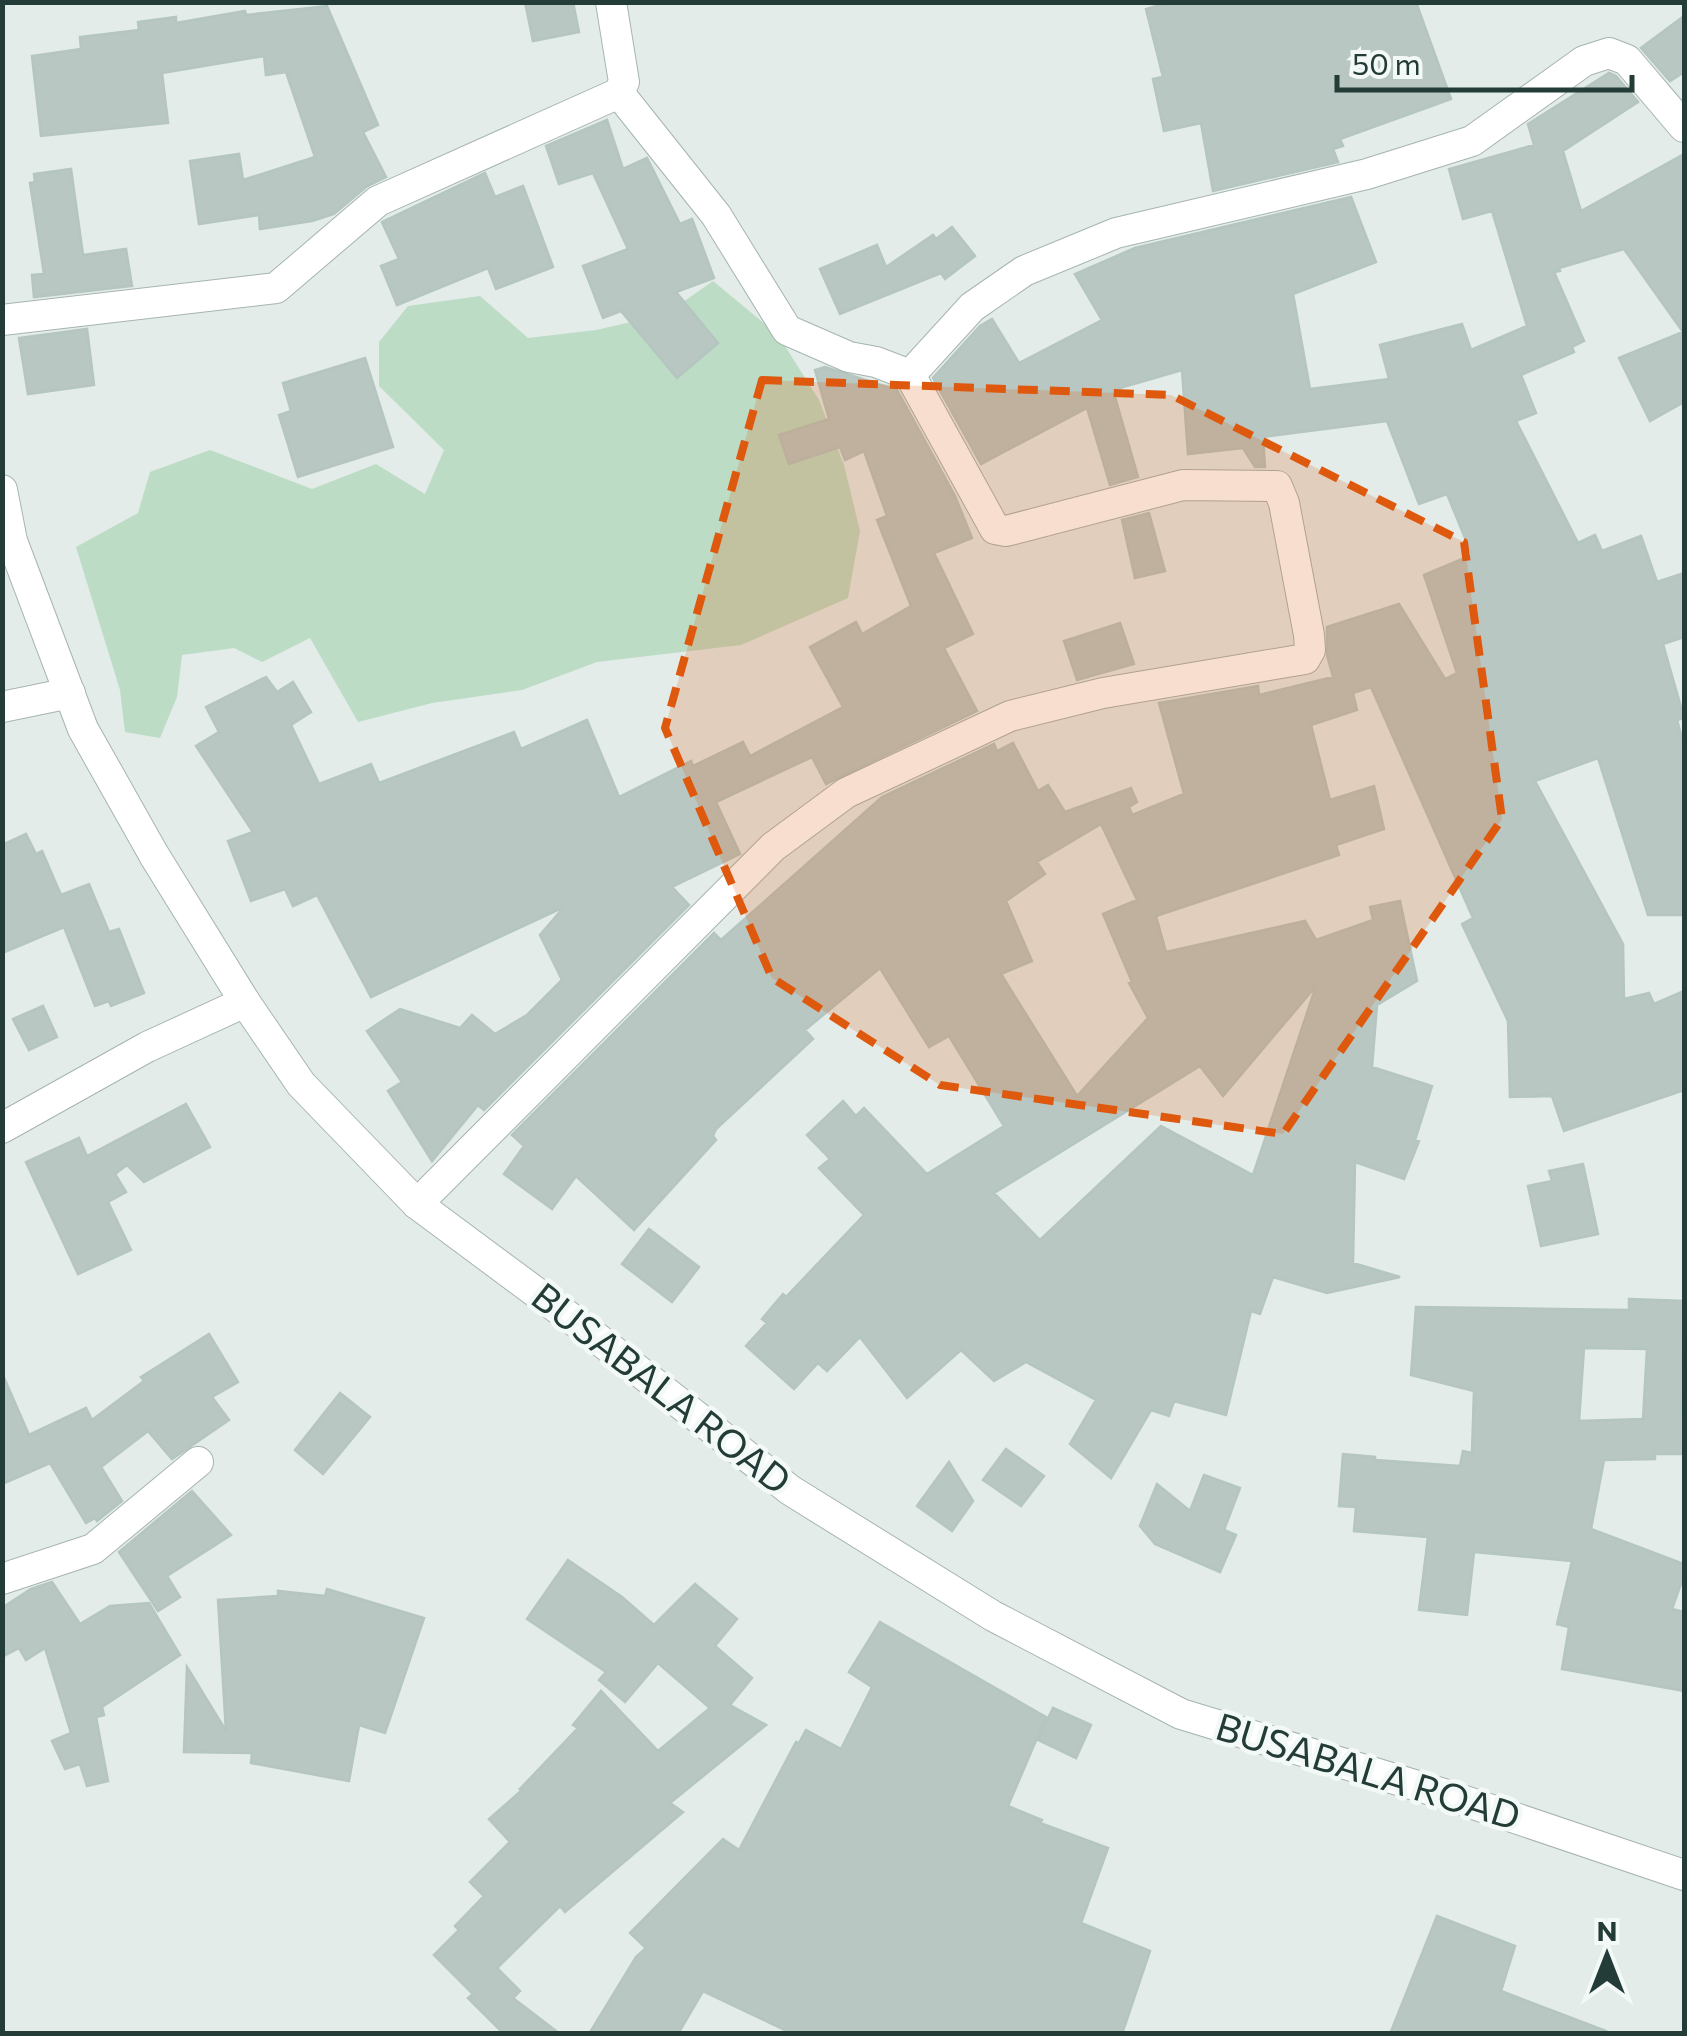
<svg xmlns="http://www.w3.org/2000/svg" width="1687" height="2036" font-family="Commissioner,sans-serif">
<rect width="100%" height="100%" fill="#e3ece8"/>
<polygon fill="#bcdcc6" points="713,281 778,335 819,400 844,465 860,531 848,598 741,645 597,662 522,690 432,703 358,722 310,638 262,662 234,648 182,655 177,697 160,738 125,732 120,690 76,547 138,513 150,472 210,450 312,489 376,464 425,494 444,450 379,386 379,342 408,306 480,296 528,338 596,330 666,314"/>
<g fill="#b8c7c1" stroke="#b5c5bf" stroke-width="2.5" fill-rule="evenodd">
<polygon points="525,2 573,2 579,32 533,41"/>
<polygon points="1170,2 1416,2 1451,99 1340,139 1343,146 1333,149 1338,162 1213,191 1201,123 1164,131 1153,79 1163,77 1146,9"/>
<polygon points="327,6 378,125 363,132 386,177 366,187 334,214 312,221 260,229 259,215 199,224 190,161 239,154 243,180 315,157 286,72 266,75 264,56 162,73 168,123 41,136 32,56 81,49 80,37 139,30 138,22 176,17 176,23 245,11 246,15"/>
<polygon points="1684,16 1684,72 1670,81 1641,48"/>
<path d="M1609 73 1616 76 1638 102 1563 151 1581 211 1684 154V402L1650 421 1619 358 1683 332 1624 249 1559 268 1560 271 1554 272 1584 341 1572 347 1574 352 1521 375 1536 413 1516 421 1578 543 1595 535 1602 551 1641 536 1657 582 1684 573V637L1663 644 1684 718 1677 720 1684 746V915H1648L1598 758 1535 781 1623 944 1624 999 1649 993 1654 1004 1684 991V1090L1564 1131 1552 1096 1510 1097 1508 1021 1462 924 1473 918 1371 687 1353 693 1357 710 1311 725 1330 800 1374 786 1384 829 1336 845 1339 855 1156 916 1166 952 1305 921 1316 940 1373 920 1370 907 1400 901 1417 981 1377 1005 1372 1067 1432 1086 1415 1140 1419 1141 1404 1179 1355 1162 1353 1263 1400 1277 1327 1293 1273 1277 1260 1314 1251 1311 1226 1415 1174 1401 1169 1416 1151 1410 1111 1478 1070 1444 1096 1400 1026 1362 994 1381 961 1350 907 1398 860 1337 827 1371 818 1363 794 1389 746 1346 767 1323 762 1319 783 1294 786 1297 864 1215 819 1168 830 1159 807 1135 843 1101 856 1116 864 1108 927 1174 1004 1126 949 1036 929 1047 880 968 805 1030 813 1039 716 1129 713 1136 716 1140 634 1230 576 1176 552 1209 504 1174 524 1146 512 1135 714 933 721 940 882 797 994 744 997 751 1013 743 1038 791 1048 785 1065 812 1131 788 1137 802 1129 807 1132 815 1184 794 1159 703 1258 686 1259 695 1333 677 1327 655V627L1399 604 1445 679 1457 673 1424 575 1472 555 1447 494 1419 504 1387 421 1263 437 1265 467H1255L1243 448 1188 454 1182 370 1113 390 1138 477 1110 485 1087 408 981 464 933 378 980 326 992 319 1019 363 1102 320 1075 274 1135 248 1351 197 1376 262 1293 294 1310 389 1389 379 1380 345 1462 324 1471 350 1527 326 1492 211 1463 219 1449 169 1534 145 1528 124ZM1101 824 1137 900 1103 914 1132 982 1129 983 1148 1018 1077 1096 1001 974 1032 961 1006 901 1045 874 1037 862ZM1316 986 1253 1175 1161 1126 1040 1240 994 1193 1200 1066 1223 1096Z"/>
<polygon points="607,120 623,169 647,158 680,224 692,219 714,278 676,292 718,343 677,378 621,311 603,318 583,266 628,249 593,173 559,184 546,146"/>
<polygon points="71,169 83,255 126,249 132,286 34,297 32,275 44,274 30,183 35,182 34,174"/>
<polygon points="485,173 495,197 523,186 553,267 496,289 488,268 397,305 381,266 399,259 382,222"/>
<polygon points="952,227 975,256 945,279 941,273 840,314 820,269 877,245 886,267 933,235 936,239"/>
<polygon points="87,329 94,385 28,394 19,338"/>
<polygon points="365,358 393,447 298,477 279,415 291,411 283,383"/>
<polygon points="825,367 897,390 955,496 972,538 934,553 973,634 944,648 977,711 826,784 812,757 716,802 740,854 672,887 689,905 484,1110 478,1105 432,1161 388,1091 402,1082 367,1031 400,1009 460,1028 472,1015 495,1034 527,1015 562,980 540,935 564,907 371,997 317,895 293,906 285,889 251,901 228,841 253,832 196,746 219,732 206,707 266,677 277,692 293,682 311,712 291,725 319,784 371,764 379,783 514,732 521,749 587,720 619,797 691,761 693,766 743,742 750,756 843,707 810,647 856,622 862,634 911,606 877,520 887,516 864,451 845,460 840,447 789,464 779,435 829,419 815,370"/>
<polygon points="1149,513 1165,571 1135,578 1122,520"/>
<polygon points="1120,623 1134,664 1077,680 1064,641"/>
<polygon points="26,834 36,854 42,851 61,895 89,884 109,932 119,929 144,993 111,1006 109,1001 95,1006 64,927 2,953 2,845"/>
<polygon points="43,1006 57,1037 29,1050 13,1019"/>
<polygon points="186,1104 210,1147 144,1182 127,1165 115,1174 126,1192 108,1202 131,1250 78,1274 26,1162 79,1138 87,1156"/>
<polygon points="1583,1164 1598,1234 1541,1246 1528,1186 1552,1181 1549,1171"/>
<polygon points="649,1229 699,1267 672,1302 622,1264"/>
<path d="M1629 1299 1684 1301 1681 1417H1684V1454H1655V1459L1604 1460 1591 1529 1684 1564V1575L1672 1609 1684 1612V1691L1562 1669 1569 1627 1557 1624 1572 1561 1474 1552 1467 1615 1419 1610 1428 1537 1354 1531 1356 1507 1339 1506 1343 1454 1375 1457V1460L1460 1466 1463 1451 1472 1453 1474 1391 1411 1375 1416 1307 1629 1310ZM1584 1348 1647 1349 1643 1419 1579 1421Z"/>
<polygon points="209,1334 238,1382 212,1397 229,1420 172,1459 148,1431 101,1467 122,1501 97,1521 95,1518 86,1523 50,1463 2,1484 2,1373 29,1435 86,1408 92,1420 144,1381 141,1377"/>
<polygon points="340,1393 370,1417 323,1474 295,1450"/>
<polygon points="1006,1449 1044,1476 1021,1506 983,1480"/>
<polygon points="949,1462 973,1501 952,1531 917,1506"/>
<polygon points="1204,1475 1240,1488 1224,1530 1236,1535 1220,1572 1155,1544 1140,1526 1157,1484 1190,1511"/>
<polygon points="192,1491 231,1535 167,1576 180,1597 158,1611 119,1552"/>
<polygon points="568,1560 622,1597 654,1625 695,1584 737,1619 715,1646 752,1678 730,1705 766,1725 670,1803 683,1812 565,1912 560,1906 497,1968 520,1991 513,1998 560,2034 504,2034 468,1998 473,1994 434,1955 459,1930 455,1926 484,1896 470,1882 510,1842 489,1819 522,1790 520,1789 578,1728 573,1725 601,1691 658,1751 710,1708 658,1663 625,1702 599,1680 606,1672 527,1619"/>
<polygon points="52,1582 80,1624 110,1606 149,1603 180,1655 102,1707 104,1715 96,1717 108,1781 87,1786 80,1764 65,1769 52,1741 71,1733 45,1648 26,1660 19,1648 2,1657 2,1608 31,1589"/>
<polygon points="327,1589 424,1618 385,1733 359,1725 349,1781 251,1763 252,1753 184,1752 187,1667 226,1731 218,1600 278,1596 278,1591 325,1596"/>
<polygon points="880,1622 1046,1717 1008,1806 1042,1820 1040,1823 1108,1848 1081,1923 1150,1951 1122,2034 793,2034 703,1991 678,2034 589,2034 636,1957 646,1948 630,1933 723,1839 739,1850 796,1742 799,1743 806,1730 841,1749 872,1687 849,1672"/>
<polygon points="1053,1708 1091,1725 1076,1758 1038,1740"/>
<polygon points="1437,1916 1515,1946 1501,1991 1606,2031 1605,2034 1390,2034"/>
</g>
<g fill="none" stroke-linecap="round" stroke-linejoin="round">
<g stroke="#a6b4af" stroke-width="32">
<g id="minor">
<polyline points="611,2 624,82 619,93 716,215 787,330 849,357 876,362 910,375 972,307 1024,271 1116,233 1367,174 1472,141 1584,61 1609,53 1627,60 1684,127"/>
<polyline points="2,320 276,288 378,201 619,93"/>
<polyline points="2,490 12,541 83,729 154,855 245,1002 301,1084 417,1204 588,1331 790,1490 993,1616 1181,1714 1444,1794 1684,1875"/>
<polyline points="2,707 70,693"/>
<polyline points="2,1128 147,1047 245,1002"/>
<polyline points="417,1204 773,847 846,793 1010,716 1103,693 1305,659 1310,650 1309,635 1284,503 1277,486 1183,485 1006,531 995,529 910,375"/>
<polyline points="2,1579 93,1549 198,1462"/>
</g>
</g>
<use href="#minor" stroke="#fff" stroke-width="30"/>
</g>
<path fill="#de580e" fill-opacity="0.2" stroke="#de580e" stroke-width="8" stroke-dasharray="20 12" stroke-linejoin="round" d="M762 380 1171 395 1464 542 1502 819 1283 1134 940 1085 772 978 665 728Z"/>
<g text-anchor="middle" stroke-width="9" stroke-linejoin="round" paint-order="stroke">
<g font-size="38" fill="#233c37" stroke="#f3f9f6">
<text transform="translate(661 1389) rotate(38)" y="13">BUSABALA ROAD</text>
<text transform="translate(1368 1772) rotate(17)" y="13">BUSABALA ROAD</text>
</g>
</g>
<rect width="1687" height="2036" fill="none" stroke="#233c37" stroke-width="10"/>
<g transform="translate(1607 1956)" stroke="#f3f9f6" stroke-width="8" paint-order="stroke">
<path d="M0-8L18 38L0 25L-18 38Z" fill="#233c37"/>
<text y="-15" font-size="28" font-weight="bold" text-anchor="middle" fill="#233c37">N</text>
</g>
<path d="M1337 75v15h295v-15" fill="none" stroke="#233c37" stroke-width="5"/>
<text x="1352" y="75" font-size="30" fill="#233c37" stroke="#f3f9f6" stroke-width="8" paint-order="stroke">50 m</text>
</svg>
